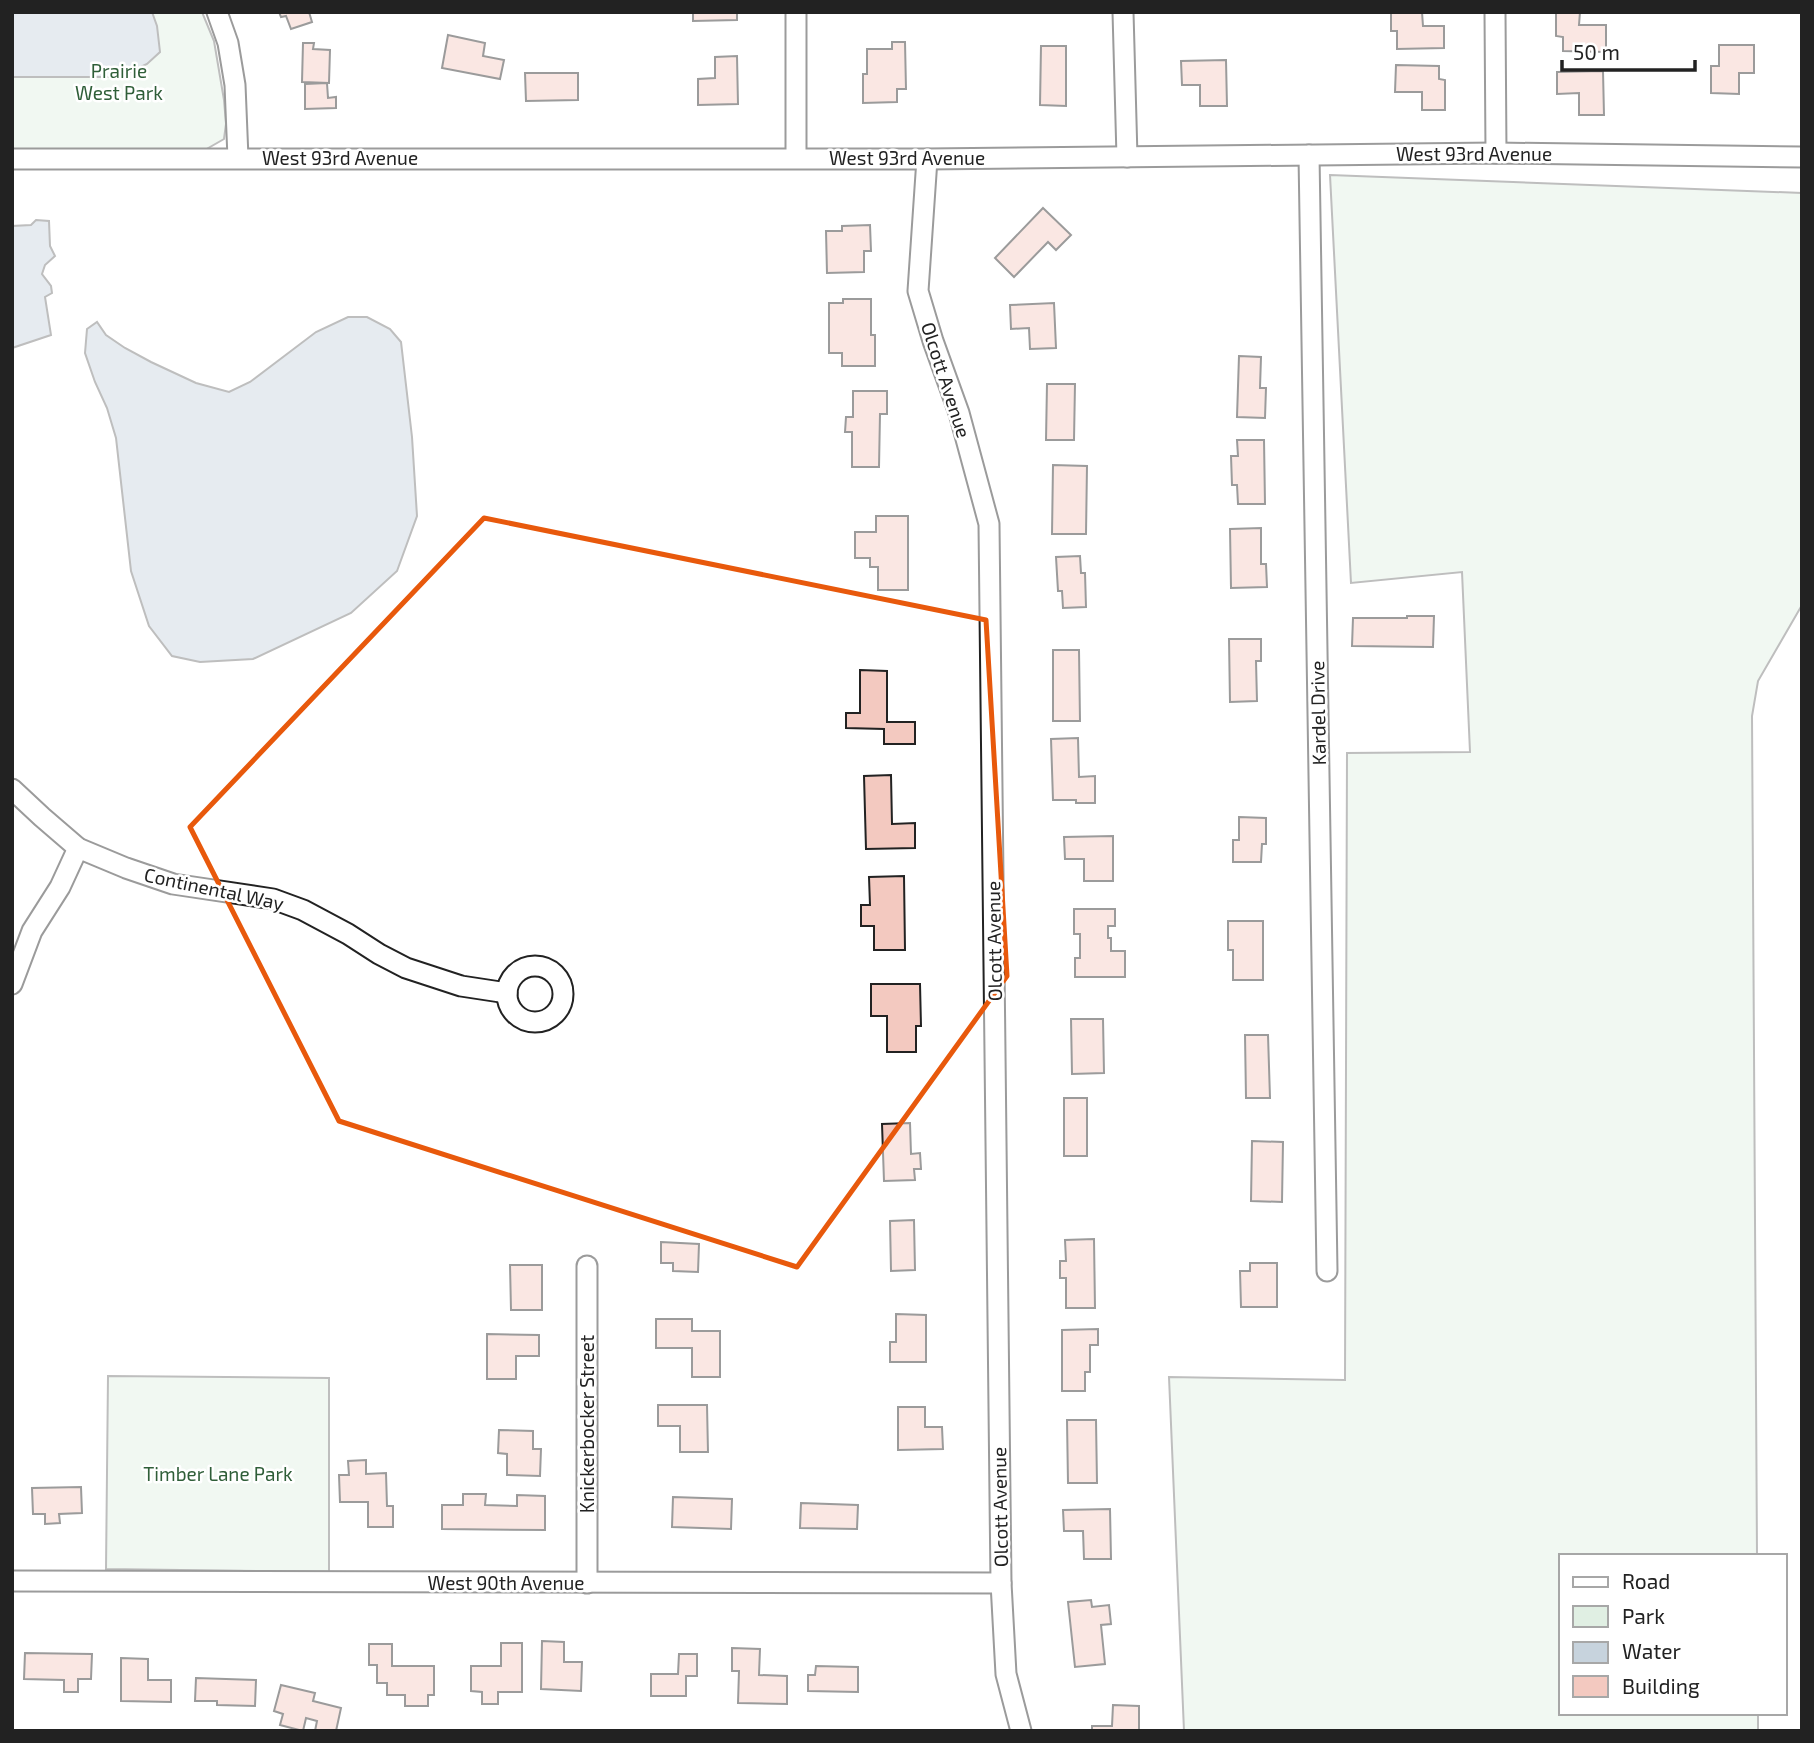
<svg xmlns="http://www.w3.org/2000/svg" width="1814" height="1743" font-family="'Exo 2',sans-serif">
<rect width="100%" height="100%" fill="#fff"/>
<g fill="#e0efe3" stroke="#6f6f6f" stroke-width="2">
<polygon points="12,12 202,12 214,41 224,100 226,124 224,139 203,151 12,151"/>
<polygon points="1330,175 1802,193 1802,605 1758,681 1752,716 1757,1556 1560,1556 1560,1713 1758,1713 1758,1731 1184,1731 1169,1377 1345,1380 1347,753 1470,752 1462,572 1351,583"/>
<polygon points="108,1376 329,1378 329,1572 106,1569"/>
</g>
<g fill="#c7d3dd" stroke="#6f6f6f" stroke-width="2">
<polygon points="12,12 152,12 157,26 160,52 147,64 119,77 12,77"/>
<polygon points="36,220 49,221 50,246 55,256 45,265 42,274 51,286 52,293 45,297 51,335 12,348 12,226 31,225"/>
<polygon points="348,317 367,317 390,329 401,342 412,437 417,516 397,571 351,613 253,659 200,662 172,656 149,626 131,571 116,438 107,408 95,382 85,353 87,329 97,322 106,335 125,348 151,362 196,383 229,392 250,382 316,332"/>
</g>
<g fill="#f3c9c0" stroke="#222" stroke-width="2">
<polygon points="279,12 309,12 312,22 291,29 286,16 281,17"/>
<polygon points="693,12 737,12 737,20 693,21"/>
<polygon points="1391,12 1422,12 1423,26 1444,26 1444,48 1397,49 1397,31 1391,31"/>
<polygon points="1556,12 1580,12 1579,25 1606,25 1606,52 1563,51 1563,37 1556,36"/>
<polygon points="448,35 485,43 483,56 504,60 500,79 442,68"/>
<polygon points="892,42 905,42 906,89 897,89 897,102 863,103 863,74 867,74 867,49 892,49"/>
<polygon points="303,43 314,43 313,49 330,50 329,83 302,82"/>
<polygon points="1719,45 1754,45 1754,73 1739,73 1739,94 1711,93 1711,66 1719,66"/>
<polygon points="1041,46 1066,46 1066,106 1040,105"/>
<polygon points="737,56 738,104 698,105 698,79 715,78 715,57"/>
<polygon points="1226,60 1227,106 1200,106 1200,85 1182,85 1181,61"/>
<polygon points="1396,65 1439,66 1439,79 1445,80 1445,110 1422,110 1422,92 1395,92"/>
<polygon points="1603,71 1604,115 1579,115 1579,93 1557,94 1557,72"/>
<polygon points="525,73 578,73 578,100 526,101"/>
<polygon points="327,83 328,98 336,97 336,108 305,109 305,84"/>
<polygon points="1043,208 1071,235 1056,250 1048,242 1014,277 995,258"/>
<polygon points="870,225 871,251 864,251 864,272 827,273 826,231 842,231 842,226"/>
<polygon points="843,299 871,299 871,335 875,335 875,366 842,366 842,353 829,353 829,303 843,303"/>
<polygon points="1054,303 1056,348 1030,349 1029,328 1011,329 1010,305"/>
<polygon points="1239,356 1261,357 1260,388 1266,388 1265,418 1237,417"/>
<polygon points="1047,384 1075,384 1074,440 1046,440"/>
<polygon points="853,391 887,391 887,414 880,414 879,467 852,467 852,432 845,432 846,417 853,417"/>
<polygon points="1237,440 1264,440 1265,504 1238,504 1237,485 1232,485 1231,456 1238,456"/>
<polygon points="1053,465 1087,466 1086,534 1052,534"/>
<polygon points="876,516 908,516 908,590 878,590 878,567 870,567 870,558 855,558 855,532 876,532"/>
<polygon points="1261,528 1261,564 1266,564 1267,587 1231,588 1230,529"/>
<polygon points="1080,556 1081,573 1085,573 1086,607 1063,608 1062,591 1058,591 1056,557"/>
<polygon points="1407,616 1434,616 1433,647 1352,646 1353,618 1407,618"/>
<polygon points="1229,639 1261,639 1261,661 1256,661 1257,701 1230,702"/>
<polygon points="1053,650 1079,650 1080,721 1053,721"/>
<polygon points="860,670 887,671 887,722 915,722 915,744 884,744 884,729 846,728 846,713 860,713"/>
<polygon points="1078,738 1079,777 1095,776 1095,803 1076,803 1076,800 1053,800 1051,739"/>
<polygon points="891,775 892,824 915,823 915,848 866,849 864,776"/>
<polygon points="1239,817 1266,818 1266,844 1262,844 1261,862 1233,862 1233,840 1239,840"/>
<polygon points="1113,836 1113,881 1084,881 1084,859 1065,859 1064,837"/>
<polygon points="904,876 905,950 874,950 874,926 861,926 861,905 870,905 869,877"/>
<polygon points="1074,909 1115,909 1115,926 1108,926 1108,938 1111,938 1111,951 1125,951 1125,977 1075,977 1075,958 1080,958 1080,934 1074,934"/>
<polygon points="1228,921 1263,921 1263,980 1233,980 1233,950 1228,950"/>
<polygon points="871,984 920,984 921,1026 916,1026 916,1052 887,1052 887,1016 871,1016"/>
<polygon points="1071,1019 1103,1019 1104,1073 1072,1074"/>
<polygon points="1245,1035 1268,1035 1270,1098 1246,1098"/>
<rect x="1064" y="1098" width="23" height="58"/>
<polygon points="910,1123 911,1154 920,1153 921,1169 914,1169 915,1180 884,1181 882,1124"/>
<polygon points="1252,1141 1283,1142 1282,1202 1251,1201"/>
<polygon points="914,1220 915,1270 891,1271 890,1221"/>
<polygon points="1094,1239 1095,1308 1066,1308 1066,1278 1060,1278 1060,1261 1066,1261 1065,1240"/>
<polygon points="661,1242 699,1244 698,1272 673,1271 673,1263 661,1263"/>
<polygon points="1250,1263 1277,1263 1277,1307 1241,1307 1240,1271 1250,1271"/>
<polygon points="510,1265 542,1265 542,1310 511,1310"/>
<polygon points="896,1314 926,1315 926,1362 890,1362 890,1342 896,1342"/>
<polygon points="656,1319 692,1319 692,1331 720,1331 720,1377 692,1377 692,1348 656,1348"/>
<polygon points="1098,1329 1098,1345 1090,1345 1090,1372 1085,1372 1085,1391 1062,1391 1062,1330"/>
<polygon points="487,1334 539,1335 539,1356 516,1356 516,1379 487,1379"/>
<polygon points="658,1405 707,1405 708,1452 680,1452 680,1426 658,1426"/>
<polygon points="898,1407 925,1407 925,1427 942,1427 943,1449 898,1450"/>
<polygon points="1067,1420 1096,1420 1097,1483 1068,1483"/>
<polygon points="499,1430 533,1431 533,1449 541,1449 540,1476 507,1475 507,1454 498,1453"/>
<polygon points="366,1460 366,1474 386,1473 387,1506 393,1506 393,1527 368,1527 368,1502 340,1502 339,1475 349,1475 348,1461"/>
<polygon points="81,1487 82,1513 59,1514 60,1523 45,1524 45,1514 33,1514 32,1488"/>
<polygon points="463,1494 486,1494 485,1505 517,1506 517,1495 545,1496 545,1530 442,1529 442,1505 463,1505"/>
<polygon points="673,1497 732,1499 731,1529 672,1527"/>
<polygon points="801,1503 858,1505 857,1529 800,1528"/>
<polygon points="1110,1509 1111,1559 1084,1559 1083,1531 1064,1531 1063,1510"/>
<polygon points="1091,1600 1092,1607 1109,1605 1111,1624 1101,1625 1105,1664 1075,1667 1068,1602"/>
<polygon points="542,1641 564,1642 564,1662 582,1662 581,1691 541,1689"/>
<polygon points="501,1643 522,1643 522,1692 498,1692 498,1704 482,1704 482,1692 471,1691 471,1666 501,1666"/>
<polygon points="369,1644 392,1644 392,1666 434,1666 434,1695 428,1695 428,1706 405,1706 405,1695 387,1695 387,1683 377,1683 377,1665 369,1665"/>
<polygon points="732,1648 760,1649 759,1675 787,1676 787,1704 738,1703 739,1671 732,1671"/>
<polygon points="25,1653 92,1654 91,1679 78,1679 78,1692 64,1692 64,1680 24,1679"/>
<polygon points="679,1654 697,1654 697,1676 686,1676 686,1696 651,1696 651,1674 678,1674"/>
<polygon points="121,1658 148,1659 148,1680 171,1680 171,1702 121,1701"/>
<polygon points="816,1666 858,1667 858,1692 808,1691 808,1675 815,1675"/>
<polygon points="196,1678 256,1680 255,1706 217,1705 217,1701 195,1701"/>
<polygon points="281,1685 315,1693 313,1701 341,1708 336,1731 315,1731 317,1721 306,1718 303,1731 280,1725 283,1714 274,1711"/>
<polygon points="1113,1705 1139,1706 1139,1731 1092,1731 1092,1726 1112,1726"/>
</g>
<g fill="none" stroke-linecap="round" stroke-linejoin="round">
<g stroke="#222" stroke-width="23">
<g id="minor">
<polyline points="217,12 228,43 235,85 238,158"/>
<polyline points="796,12 796,158"/>
<polyline points="1123,12 1127,157"/>
<polyline points="1495,12 1496,153"/>
<polyline points="1309,155 1327,1271"/>
<polyline points="12,159 927,159 1496,153 1802,157"/>
<polyline points="927,159 918,291 933,341 959,413 989,524 1001,1583 1006,1674 1021,1731"/>
<polyline points="12,789 42,817 78,848 126,868 173,884 273,899 303,910 348,934 379,954 406,968 461,986 507,993"/>
<circle cx="535" cy="994" r="28"/>
<polyline points="12,984 32,931 60,887 78,848"/>
<polyline points="587,1266 587,1583"/>
<polyline points="12,1581 1001,1583"/>
</g>
</g>
<use href="#minor" stroke="#fff" stroke-width="19"/>
</g>
<path d="M0 0H1814V1743H0ZM484 518 986 620 1007 976 797 1267 339 1121 190 827Z" fill="#fff" fill-opacity=".55" fill-rule="evenodd"/>
<path fill="none" stroke="#e8590c" stroke-width="5" stroke-linejoin="round" d="M484 518 986 620 1007 976 797 1267 339 1121 190 827Z"/>
<g text-anchor="middle" stroke-width="5" stroke-linejoin="round" paint-order="stroke">
<g font-size="19" fill="#2f5e38" stroke="#fff">
<text x="119" y="78">Prairie<tspan x="119" dy="22">West Park</tspan></text>
<text x="218" y="1481">Timber Lane Park</text>
</g>
<g font-size="19" fill="#222" stroke="#fff">
<text x="1474" y="161">West 93rd Avenue</text>
<text x="340" y="165">West 93rd Avenue</text>
<text x="907" y="165">West 93rd Avenue</text>
<text transform="translate(946 380) rotate(72)" y="7">Olcott Avenue</text>
<text transform="translate(1318 713) rotate(-91)" y="7">Kardel Drive</text>
<text transform="translate(214 889) rotate(12)" y="7">Continental Way</text>
<text transform="translate(994 941) rotate(-91)" y="7">Olcott Avenue</text>
<text transform="translate(587 1424) rotate(-90)" y="7">Knickerbocker Street</text>
<text transform="translate(1000 1507) rotate(-91)" y="7">Olcott Avenue</text>
<text x="506" y="1590">West 90th Avenue</text>
</g>
</g>
<rect width="1814" height="1743" fill="none" stroke="#222222" stroke-width="28"/>
<rect x="1559" y="1554" width="228" height="161" fill="#ffffff" stroke="#a7a7a7" stroke-width="2"/>
<rect x="1573" y="1577" width="35" height="10" fill="#ffffff" stroke="#a7a7a7" stroke-width="2"/>
<text x="1622" y="1589" font-size="21" fill="#222222">Road</text>
<rect x="1573" y="1606" width="35" height="21" fill="#e0efe3" stroke="#a7a7a7" stroke-width="2"/>
<text x="1622" y="1624" font-size="21" fill="#222222">Park</text>
<rect x="1573" y="1642" width="35" height="21" fill="#c7d3dd" stroke="#a7a7a7" stroke-width="2"/>
<text x="1622" y="1659" font-size="21" fill="#222222">Water</text>
<rect x="1573" y="1676" width="35" height="21" fill="#f3c9c0" stroke="#a7a7a7" stroke-width="2"/>
<text x="1622" y="1694" font-size="21" fill="#222222">Building</text>
<path d="M1562 60v10h133v-10" fill="none" stroke="#222222" stroke-width="3.5"/>
<text x="1573" y="60" font-size="21" fill="#222222" stroke="#ffffff" stroke-width="5" paint-order="stroke">50 m</text>
</svg>
